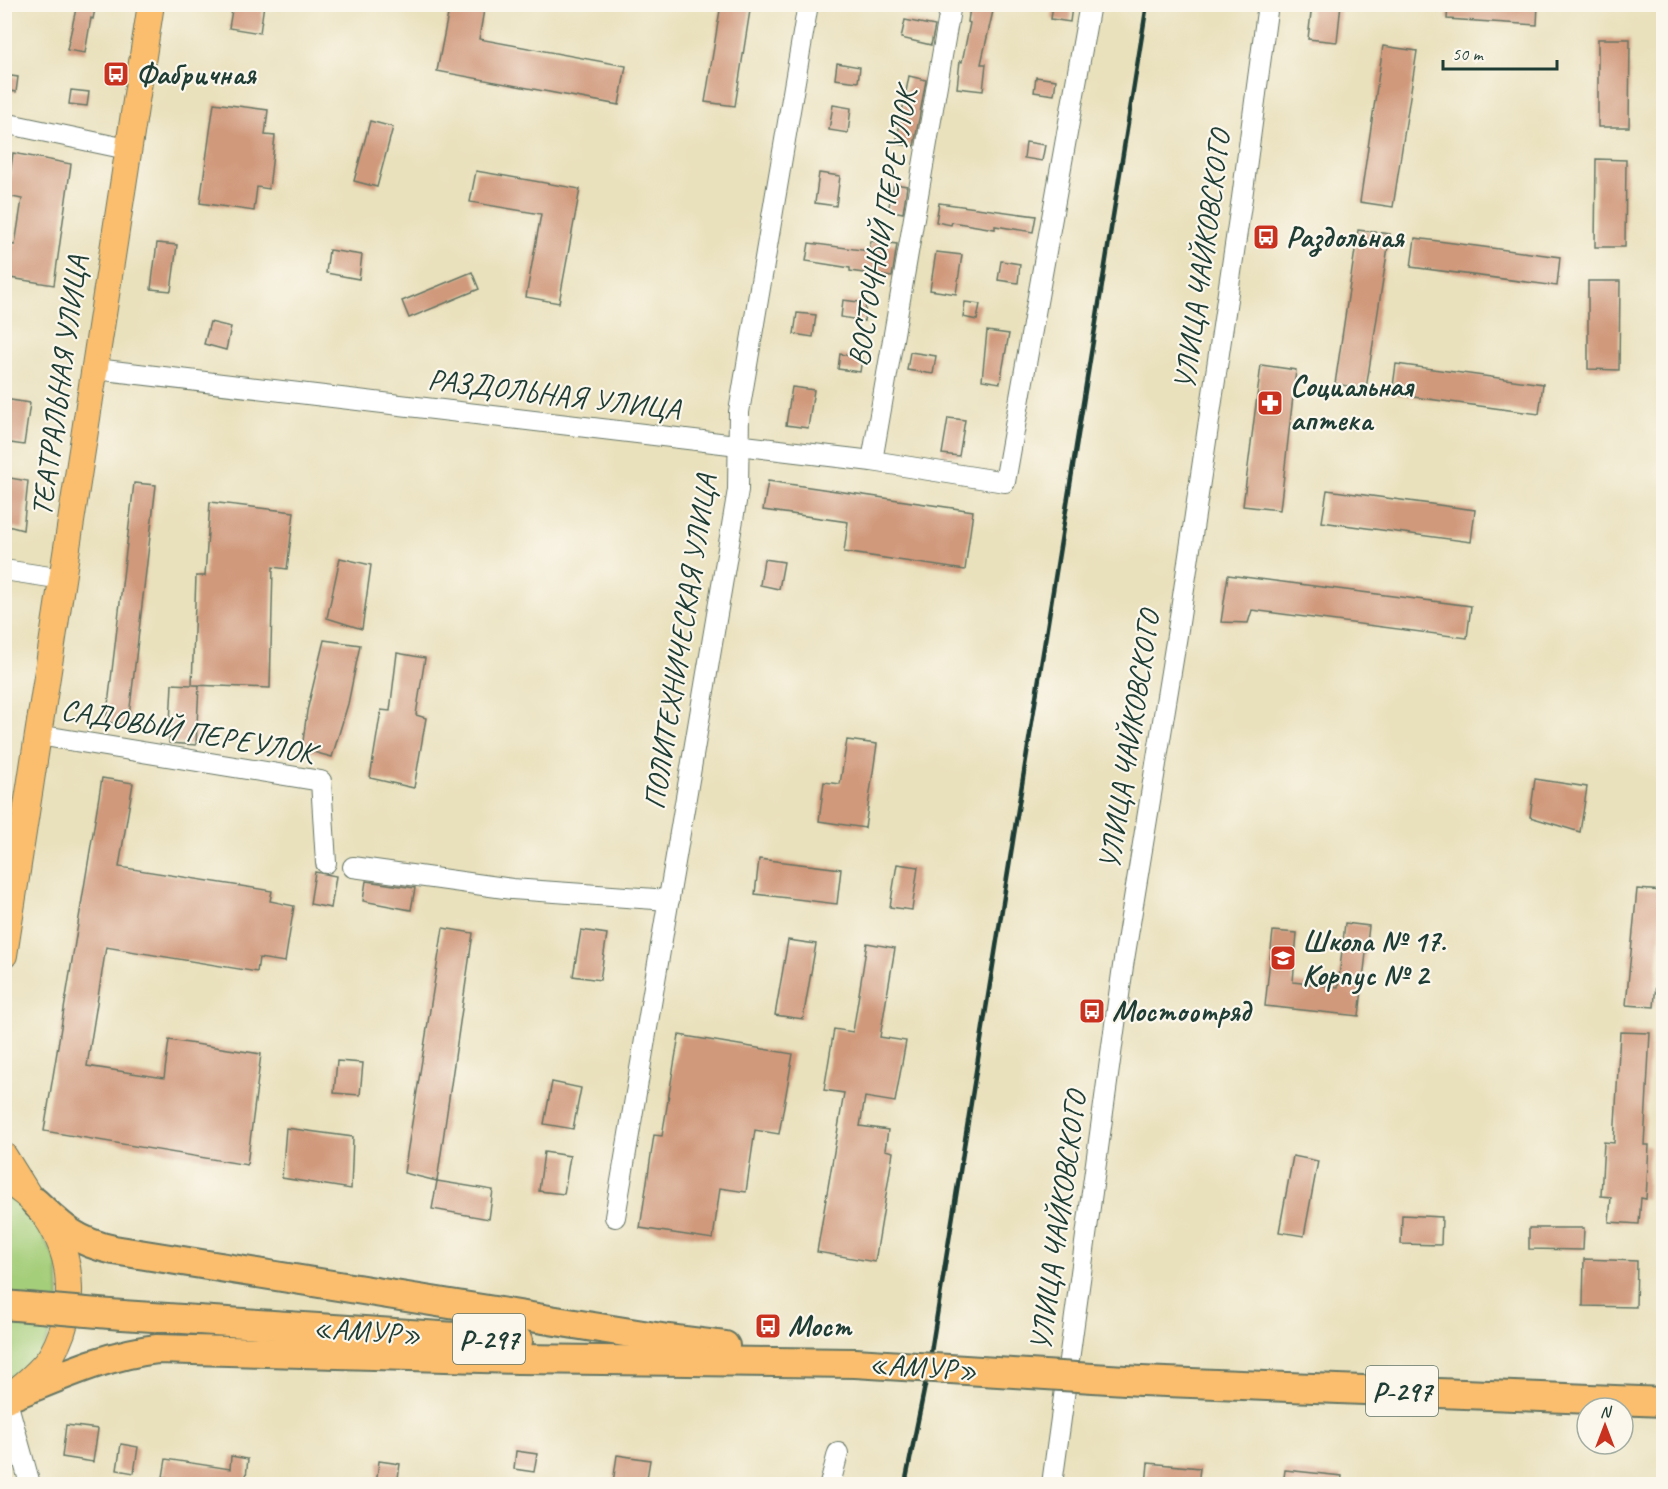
<svg xmlns="http://www.w3.org/2000/svg" width="1668" height="1489" font-family="Caveat,sans-serif">
<rect width="100%" height="100%" fill="#fbf7ec"/>
<filter id="ink" filterUnits="userSpaceOnUse"><feTurbulence type="fractalNoise" baseFrequency=".0167" numOctaves="2"/><feDisplacementMap in="SourceGraphic" scale="12" xChannelSelector="R" yChannelSelector="G"/><feConvolveMatrix kernelMatrix="1 2 1 2 8 2 1 2 1" color-interpolation-filters="sRGB"/></filter>
<filter id="wash" filterUnits="userSpaceOnUse"><feTurbulence type="fractalNoise" baseFrequency=".008" numOctaves="4" result="noise"/><feDisplacementMap in="SourceGraphic" scale="24" xChannelSelector="R" yChannelSelector="G"/><feGaussianBlur stdDeviation="1.35" result="paint"/><feColorMatrix in="noise" values="0 0 0 0 0 0 0 0 0 0 0 0 0 0 0 0 0 1.4 0 .05"/><feComposite in="paint" operator="in"/></filter>
<g filter="url(#wash)">
<rect width="100%" height="100%" fill="#e9e0bc"/>
<polygon fill="#a5ce7a" stroke="#628657" stroke-width="1.5" points="4,1190 27,1207 58,1264 59,1310 42,1352 4,1388"/>
<g id="blocks">
<g fill="#d0997b">
<polygon points="77,4 96,4 93,19 91,18 85,53 67,50"/>
<polygon points="233,4 264,4 260,33 229,28"/>
<polygon points="450,4 485,4 479,39 626,66 619,105 437,71"/>
<polygon points="721,4 751,4 735,106 705,102"/>
<polygon points="1053,4 1072,7 1070,22 1051,19"/>
<polygon points="1312,4 1341,4 1337,42 1308,39"/>
<polygon points="1448,4 1538,4 1537,25 1447,19"/>
<polygon points="970,7 993,11 981,64 986,64 983,91 957,88 960,61 962,62 970,23 968,22"/>
<polygon points="905,20 935,26 931,45 901,38"/>
<polygon points="1598,39 1630,39 1629,127 1598,127"/>
<polygon points="1383,46 1417,51 1393,207 1360,202"/>
<polygon points="837,63 860,67 858,82 835,79"/>
<polygon points="4,75 18,77 16,92 4,90"/>
<polygon points="909,76 926,80 914,146 896,144"/>
<polygon points="1036,77 1056,80 1054,95 1034,92"/>
<polygon points="71,90 89,92 87,106 69,104"/>
<polygon points="214,103 268,110 265,135 275,136 269,189 257,187 254,211 200,203"/>
<polygon points="833,105 851,108 848,133 829,130"/>
<polygon points="370,121 393,127 377,187 354,181"/>
<polygon points="1026,142 1045,145 1042,161 1024,158"/>
<polygon points="13,153 71,164 54,285 4,277 4,244 15,245 22,199 7,196"/>
<polygon points="1596,159 1626,160 1625,247 1595,247"/>
<polygon points="476,171 580,189 559,303 526,297 541,214 470,202"/>
<polygon points="819,173 840,176 836,206 815,203"/>
<polygon points="894,184 907,186 903,213 888,210"/>
<polygon points="939,203 1036,216 1033,232 995,226 995,229 952,222 951,225 936,222"/>
<polygon points="1358,230 1390,234 1366,389 1335,384"/>
<polygon points="1415,238 1560,257 1557,286 1411,267"/>
<polygon points="871,241 897,244 892,277 850,271 850,268 806,261 809,243 869,251"/>
<polygon points="157,243 177,245 171,291 151,289"/>
<polygon points="329,250 362,255 359,279 326,273"/>
<polygon points="936,252 962,255 956,294 930,290"/>
<polygon points="1001,261 1020,264 1018,283 998,280"/>
<polygon points="472,272 479,289 409,318 402,301"/>
<polygon points="1588,281 1620,281 1619,370 1588,369"/>
<polygon points="843,300 866,303 864,321 841,317"/>
<polygon points="965,302 980,304 977,320 963,317"/>
<polygon points="797,313 816,315 813,337 794,334"/>
<polygon points="210,322 231,327 226,350 204,344"/>
<polygon points="987,331 1009,334 1000,383 982,380"/>
<polygon points="910,352 936,356 933,374 907,370"/>
<polygon points="840,354 862,358 860,372 838,369"/>
<polygon points="1396,364 1543,384 1539,414 1392,394"/>
<polygon points="1261,365 1296,370 1280,510 1243,506"/>
<polygon points="792,387 814,390 808,428 786,425"/>
<polygon points="4,399 30,403 24,445 4,442"/>
<polygon points="948,418 965,420 959,456 942,454"/>
<polygon points="4,477 28,481 23,530 4,525"/>
<polygon points="768,481 973,511 965,570 844,552 848,522 763,510"/>
<polygon points="134,483 156,485 128,725 106,722"/>
<polygon points="1327,490 1475,510 1471,542 1322,522"/>
<polygon points="210,502 294,512 287,569 273,567 270,688 193,685 199,685 196,745 169,743 172,684 192,685 196,576 205,576"/>
<polygon points="340,558 371,565 362,629 327,618"/>
<polygon points="764,559 784,562 779,589 760,585"/>
<polygon points="1228,575 1471,606 1467,638 1252,610 1248,623 1221,622"/>
<polygon points="324,640 360,645 348,704 332,757 302,749 307,711"/>
<polygon points="397,653 425,658 416,715 426,718 414,788 370,778 381,710 390,711"/>
<polygon points="847,740 877,744 865,828 819,821 824,782 840,784"/>
<polygon points="102,778 133,783 119,867 272,891 270,901 294,906 285,962 259,958 257,972 106,947 87,1066 164,1078 169,1040 261,1054 247,1165 44,1131"/>
<polygon points="1535,779 1587,787 1580,832 1530,817"/>
<polygon points="759,859 841,869 837,904 755,894"/>
<polygon points="897,864 918,867 912,910 890,907"/>
<polygon points="315,872 336,876 331,908 310,904"/>
<polygon points="366,881 415,888 411,910 363,901"/>
<polygon points="1637,889 1664,891 1654,1007 1626,1005"/>
<polygon points="1345,923 1369,926 1359,1016 1265,1006 1273,931 1297,933 1293,982 1338,987"/>
<polygon points="443,928 473,933 437,1181 404,1173"/>
<polygon points="581,930 607,934 600,980 573,976"/>
<polygon points="788,940 816,944 803,1019 775,1015"/>
<polygon points="867,943 895,948 880,1037 906,1041 895,1102 865,1097 860,1126 888,1130 885,1150 893,1152 875,1262 817,1252 844,1093 824,1090 834,1029 853,1032"/>
<polygon points="1620,1032 1650,1033 1644,1145 1649,1145 1646,1199 1641,1198 1639,1224 1609,1222 1611,1197 1601,1196 1604,1142 1614,1143"/>
<polygon points="679,1035 793,1054 779,1134 755,1130 746,1192 720,1188 713,1239 640,1228 654,1135 662,1136"/>
<polygon points="337,1061 363,1063 360,1095 334,1093"/>
<polygon points="552,1082 581,1088 573,1129 544,1124"/>
<polygon points="286,1128 353,1137 351,1189 282,1178"/>
<polygon points="544,1152 570,1156 564,1194 539,1191"/>
<polygon points="1293,1156 1318,1161 1304,1236 1279,1232"/>
<polygon points="437,1181 493,1190 489,1219 432,1209"/>
<polygon points="1402,1215 1442,1217 1441,1245 1401,1244"/>
<polygon points="1529,1228 1584,1228 1583,1250 1529,1249"/>
<polygon points="1584,1259 1637,1261 1636,1307 1583,1306"/>
<polygon points="66,1425 98,1429 93,1462 62,1457"/>
<polygon points="121,1444 138,1447 134,1473 117,1470"/>
<polygon points="516,1451 537,1454 534,1472 514,1469"/>
<polygon points="617,1455 650,1460 646,1485 613,1483"/>
<polygon points="231,1456 248,1459 245,1485 222,1485 163,1477 166,1459 230,1469"/>
<polygon points="379,1461 400,1464 397,1485 376,1485"/>
<polygon points="1148,1463 1200,1468 1198,1485 1146,1485"/>
<polygon points="1285,1470 1342,1476 1341,1485 1283,1485"/>
</g>
</g>
</g>
<g filter="url(#ink)">
<use href="#blocks" fill-opacity="0" stroke="#667664" stroke-width="1.5"/>
<g fill="none" stroke-linecap="round" stroke-linejoin="round">
<g stroke="#667664" stroke-width="22">
<g id="minor">
<polyline points="4,123 127,149"/>
<polyline points="96,369 872,461 1005,482 1090,4"/>
<polyline points="872,461 951,4"/>
<polyline points="4,570 63,579"/>
<polyline points="38,735 321,781 326,863"/>
<polyline points="4,828 24,831"/>
<polyline points="353,867 512,889 669,900"/>
<polyline points="615,1217 738,490 739,412 808,4"/>
<polyline points="6,1398 30,1484"/>
<polyline points="830,1484 838,1453"/>
<polyline points="1052,1484 1123,966 1179,623 1242,198 1268,4"/>
</g>
</g>
<g stroke="#667664" stroke-width="28">
<g id="major">
<path d="M4 955C54 638 101 321 151 4"/>
<polyline points="4,1156 27,1193"/>
<path d="M4 1180C68 1214 87 1295 51 1356 42 1370 28 1381 15 1392"/>
</g>
</g>
<g stroke="#667664" stroke-width="32">
<g id="highway">
<path d="M35 1202C62 1228 76 1242 114 1250L668 1339 725 1346"/>
<polyline points="122,1315 518,1341"/>
<polyline points="1141,1381 1664,1402"/>
<path d="M6 1398C55 1379 104 1355 157 1349L518 1359 855 1363"/>
</g>
</g>
<use href="#minor" stroke="#fff" stroke-width="20"/>
<use href="#major" stroke="#fabe6e" stroke-width="26"/>
<use href="#highway" stroke="#fabe6e" stroke-width="28"/>
<polyline stroke="#1f3d34" stroke-width="4.5" points="905,1484 928,1371 1147,4"/>
<g stroke="#667664" stroke-width="32" stroke-linecap="butt">
<g id="highway-bridge">
<polyline points="4,1305 122,1315"/>
<polyline points="855,1363 1141,1381"/>
</g>
</g>
<use href="#highway-bridge" stroke="#fabe6e" stroke-width="28"/>
</g>
</g>
<defs>
<g id="bus-square" transform="scale(1.35)"><rect x="-9" y="-9" width="18" height="18" rx="4" fill="#c8321e" stroke="#fbf7ec"/><path d="M-5-6H5V4H4V6H2V4H-2V6H-4V4H-5ZM-3.5-4V0h7V-4ZM-3.5 1.2v1.5H-2V1.2ZM2 1.2v1.5H3.5V1.2Z" fill="#fff"/></g>
<g id="pharmacy-square" transform="scale(1.35)"><rect x="-9" y="-9" width="18" height="18" rx="4" fill="#c8321e" stroke="#fbf7ec"/><path d="M-2-6h4v4h4v4h-4v4h-4v-4h-4v-4h4Z" fill="#fff"/></g>
<g id="school-square" transform="scale(1.35)"><rect x="-9" y="-9" width="18" height="18" rx="4" fill="#c8321e" stroke="#fbf7ec"/><path d="M0-5L7-2L0 1L-7-2ZM-4 1L0 2.5L4 1V4Q0 6-4 4Z" fill="#fff"/></g>
</defs>
<g fill-rule="evenodd">
<use href="#bus-square" x="116" y="74"/>
<use href="#bus-square" x="1266" y="237"/>
<use href="#pharmacy-square" x="1270" y="403"/>
<use href="#school-square" x="1283" y="958"/>
<use href="#bus-square" x="1092" y="1011"/>
<use href="#bus-square" x="768" y="1326"/>
</g>
<g text-anchor="middle" stroke-width="4.5" stroke-linejoin="round" paint-order="stroke">
<g fill="#fbf7ec" stroke="#61756b" stroke-width="1.5">
<rect x="453" y="1314" width="72" height="50" rx="4.5"/>
<rect x="1366" y="1366" width="72" height="50" rx="4.5"/>
</g>
<g font-size="28" font-weight="bold" fill="#1f3d34">
<text x="489" y="1349">Р-297</text>
<text x="1402" y="1401">Р-297</text>
</g>
<g font-size="30" font-weight="bold" fill="#1f3d34" stroke="#fbf7ec" text-anchor="start">
<text x="136" y="84">Фабричная</text>
<text x="1286" y="247">Раздольная</text>
<text x="1290" y="396">Социальная<tspan x="1290" dy="34">аптека</tspan></text>
<text x="1302" y="951">Школа № 17.<tspan x="1302" dy="34">Корпус № 2</tspan></text>
<text x="1112" y="1021">Мостоотряд</text>
<text x="788" y="1336">Мост</text>
</g>
<g font-size="30" fill="#1f3d34" stroke="#fbf7ec">
<text transform="translate(882 227) rotate(-80)" y="10">ВОСТОЧНЫЙ ПЕРЕУЛОК</text>
<text transform="translate(1202 260) rotate(-82)" y="10">УЛИЦА ЧАЙКОВСКОГО</text>
<text transform="translate(59 386) rotate(-82)" y="10">ТЕАТРАЛЬНАЯ УЛИЦА</text>
<text transform="translate(554 394) rotate(7)" y="10">РАЗДОЛЬНАЯ УЛИЦА</text>
<text transform="translate(680 642) rotate(-81)" y="10">ПОЛИТЕХНИЧЕСКАЯ УЛИЦА</text>
<text transform="translate(188 731) rotate(10)" y="10">САДОВЫЙ ПЕРЕУЛОК</text>
<text transform="translate(1129 740) rotate(-81)" y="10">УЛИЦА ЧАЙКОВСКОГО</text>
<text transform="translate(1058 1221) rotate(-82)" y="10">УЛИЦА ЧАЙКОВСКОГО</text>
<text transform="translate(367 1331) rotate(4)" y="10">«АМУР»</text>
<text transform="translate(923 1367) rotate(4)" y="10">«АМУР»</text>
</g>
</g>
<rect width="1668" height="1489" fill="none" stroke="#fbf7ec" stroke-width="24"/>
<g transform="translate(1605 1426)"><circle r="28" fill="#fbf7ec" stroke="#a3ada2" stroke-width="1.5"/>
<path d="M0-4.5L10 22L0 15L-10 22Z" fill="#c8321e"/>
<text y="-9" font-size="16" font-weight="bold" text-anchor="middle" fill="#1f3d34">N</text>
</g>
<path d="M1443 60v9h114v-9" fill="none" stroke="#1f3d34" stroke-width="3"/>
<text x="1452" y="60" font-size="18" fill="#1f3d34" stroke="#fbf7ec" stroke-width="4.5" paint-order="stroke">50 m</text>
</svg>
